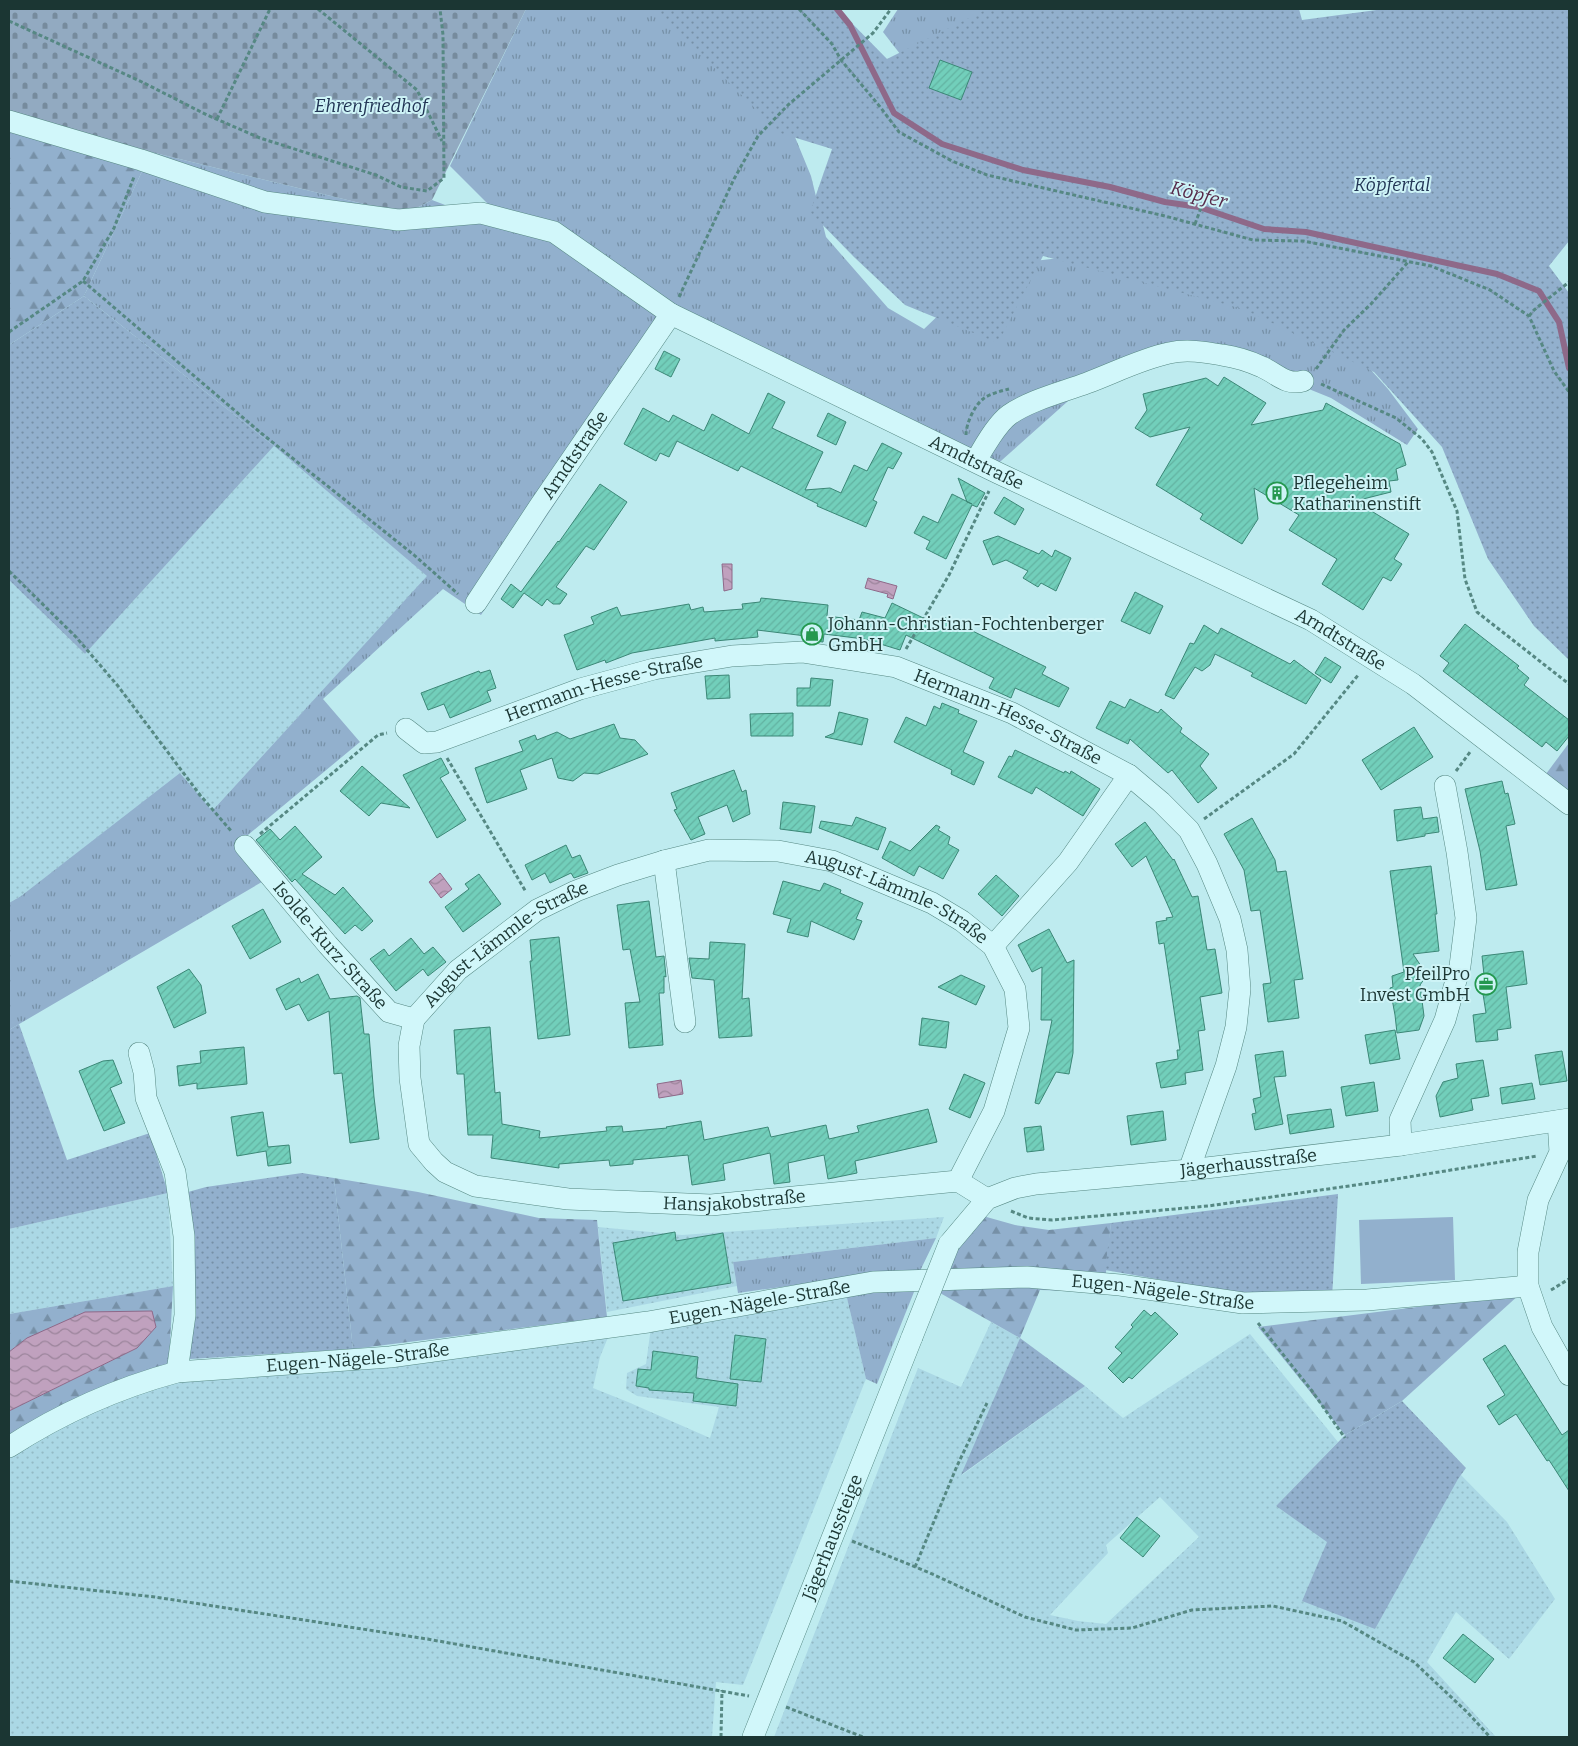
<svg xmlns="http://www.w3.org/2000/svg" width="1578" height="1746" font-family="Bitter,serif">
<defs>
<pattern id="farmland-dots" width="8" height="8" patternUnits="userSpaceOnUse" patternTransform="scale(1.25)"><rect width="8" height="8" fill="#abd8e5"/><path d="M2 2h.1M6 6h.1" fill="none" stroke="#93bac5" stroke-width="1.8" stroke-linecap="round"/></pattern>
<pattern id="grass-tufts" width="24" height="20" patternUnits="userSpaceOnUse" patternTransform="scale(1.25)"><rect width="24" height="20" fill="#92b0cd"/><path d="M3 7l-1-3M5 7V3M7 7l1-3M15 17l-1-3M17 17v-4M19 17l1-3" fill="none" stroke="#7690a7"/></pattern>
<pattern id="forest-firs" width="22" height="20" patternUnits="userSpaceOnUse" patternTransform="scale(1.25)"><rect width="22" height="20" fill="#92b0cd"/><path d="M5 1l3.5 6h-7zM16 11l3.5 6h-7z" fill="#7690a7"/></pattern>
<pattern id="cemetery-stones" width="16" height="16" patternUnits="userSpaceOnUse" patternTransform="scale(1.25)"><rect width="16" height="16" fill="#92aac1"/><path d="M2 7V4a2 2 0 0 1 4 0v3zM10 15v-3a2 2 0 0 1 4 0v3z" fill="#768b9d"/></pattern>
<pattern id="park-dots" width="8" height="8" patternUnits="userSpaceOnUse" patternTransform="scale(1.25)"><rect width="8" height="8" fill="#92b0cd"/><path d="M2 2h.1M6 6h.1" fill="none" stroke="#7690a7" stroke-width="1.8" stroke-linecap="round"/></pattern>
<pattern id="water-waves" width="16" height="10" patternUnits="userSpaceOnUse" patternTransform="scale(1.25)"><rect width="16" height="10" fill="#c0a1be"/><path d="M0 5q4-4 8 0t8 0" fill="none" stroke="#9b849b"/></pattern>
<pattern id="building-hatch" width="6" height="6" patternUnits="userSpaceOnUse" patternTransform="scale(1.25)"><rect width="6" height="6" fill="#72cfbb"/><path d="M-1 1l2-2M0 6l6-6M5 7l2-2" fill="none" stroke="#62b2a1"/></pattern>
</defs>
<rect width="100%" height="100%" fill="#beebef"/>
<g fill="url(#farmland-dots)" fill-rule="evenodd">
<polygon points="274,446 428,576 211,812 181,774 21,896 9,903 9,580 85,654"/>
<polygon points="168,1193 173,1286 9,1314 9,1229"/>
<polygon points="944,1217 936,1238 733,1262 737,1286 607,1312 598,1227 682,1235"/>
<polygon points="846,1294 866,1379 743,1685 716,1682 712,1737 9,1737 9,1457 54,1424 168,1380 609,1335 600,1357 593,1388 628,1402 710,1438 719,1407 637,1396 626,1389 627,1373 646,1364 651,1327"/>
<path d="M991 1322 1020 1338 962 1475 1085 1386 1123 1418 1250 1334 1338 1442 1276 1506 1328 1542 1302 1601 1461 1475 1507 1522 1555 1599 1509 1659 1456 1612 1427 1662 1496 1737H774L918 1368 961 1387ZM1160 1497 1199 1537 1106 1624 1078 1621 1050 1615 1108 1553 1106 1545Z"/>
</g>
<g fill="url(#grass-tufts)">
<polygon points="526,9 703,9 767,69 811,176 826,237 888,308 924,329 946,308 1016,263 1069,257 1315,314 1362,360 1388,389 1418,429 1407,445 1331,398 1257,368 1187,351 1095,377 983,477 674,324 481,615 443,589 323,699 360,742 237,844 267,879 9,1030 9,903 21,896 180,773 212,811 427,576 274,446 84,296 151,152 405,214 432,200 469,214 503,219 450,166"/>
<polygon points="898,9 994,9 904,59 883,32"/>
<polygon points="936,1238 920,1271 866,1275 738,1293 733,1262"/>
<polygon points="916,1287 877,1384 866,1379 846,1294"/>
</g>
<g fill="url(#forest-firs)">
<polygon points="9,112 151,152 84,296 9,345"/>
<polygon points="1569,743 1569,798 1543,778"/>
<polygon points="334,1178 418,1192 539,1218 597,1220 607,1317 353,1349"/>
<polygon points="983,1216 1015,1225 1049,1230 1111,1223 1104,1292 1040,1290 1020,1338 940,1293 954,1252"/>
<polygon points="173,1286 168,1380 54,1424 9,1457 9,1411 137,1348 27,1338 9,1352 9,1314"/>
<polygon points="1520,1294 1402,1401 1345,1435 1258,1327"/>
</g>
<polygon fill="url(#cemetery-stones)" points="9,9 526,9 432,200 405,214 151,152 9,112"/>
<g fill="url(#park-dots)">
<polygon points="655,9 838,9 887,59 987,9 1299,9 1302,20 1384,9 1569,9 1569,241 1549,266 1569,293 1569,660 1534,626 1488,559 1442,447 1374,372 1243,309 1043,256 998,343 905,305 854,257 810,212 832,149 780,133"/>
<polygon points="84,296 274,446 85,654 9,580 9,345"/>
<polygon points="19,1024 67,1160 150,1133 168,1193 9,1229 9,1030"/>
<polygon points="302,1173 334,1178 353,1349 190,1359 188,1192 206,1187"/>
<polygon points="1338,1194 1332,1298 1248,1295 1105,1270 1111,1223"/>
<polygon points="1020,1338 1085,1386 961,1475"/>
<polygon points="1402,1401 1466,1468 1458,1479 1375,1629 1302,1601 1327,1542 1276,1506 1345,1435"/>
</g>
<polygon fill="#92b0cd" points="1453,1217 1455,1280 1361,1284 1359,1220"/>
<g fill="url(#water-waves)" stroke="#8e6989">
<polygon points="722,564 732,564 732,589 724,591"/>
<polygon points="868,578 897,586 893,599 887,597 888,594 865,588"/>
<polygon points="440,873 452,889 441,898 429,882"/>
<polygon points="681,1080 683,1094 659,1098 657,1084"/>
<polygon points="152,1311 156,1327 137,1348 9,1411 9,1352 27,1338 85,1312"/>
</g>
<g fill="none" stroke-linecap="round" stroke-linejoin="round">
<polyline stroke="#8e6989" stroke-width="6" points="837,9 850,25 894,113 942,144 1023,170 1110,187 1165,202 1199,207 1264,229 1306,232 1497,274 1539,291 1559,322 1569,368"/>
</g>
<g fill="url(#building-hatch)" stroke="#3b8776">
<polygon points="940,60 972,72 961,100 929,88"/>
<polygon points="664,351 680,359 671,377 655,369"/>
<polygon points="1224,377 1266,403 1251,425 1323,410 1326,403 1400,444 1406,465 1396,469 1398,480 1389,481 1391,492 1355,501 1409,534 1394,559 1402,564 1391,581 1383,577 1363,610 1322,584 1337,559 1289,530 1299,515 1254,488 1258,519 1242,544 1200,519 1203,514 1156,485 1190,427 1150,437 1135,428 1147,410 1143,394 1206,378 1218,386"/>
<polygon points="768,393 785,402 772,428 823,452 805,490 830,488 841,493 854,465 867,471 882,443 902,453 893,469 888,467 873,500 877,502 866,527 817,506 818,504 741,466 738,471 677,441 669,457 660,453 656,461 624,444 643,408 669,422 673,415 704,431 712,414 749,434"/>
<polygon points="828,413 846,422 836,445 817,436"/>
<polygon points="958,478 985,493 977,507 972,505 946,559 926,549 930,541 914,533 923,516 938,523 952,494 972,504 967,502"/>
<polygon points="600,484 627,502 594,550 586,546 556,587 567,594 560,604 553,604 547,599 542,606 524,593 513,608 501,599 511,584 521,592 558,541 559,542"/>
<polygon points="1004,497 1024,509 1015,525 994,513"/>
<polygon points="998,536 1039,554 1042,550 1052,557 1055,550 1071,558 1056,591 1041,583 1038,587 1023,578 1028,571 1006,560 993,565 983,541"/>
<polygon points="1135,592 1163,606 1150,634 1121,621"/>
<polygon points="761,598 828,605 827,616 859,620 862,612 885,618 892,603 940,626 944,617 1046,667 1042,674 1069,688 1059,707 1015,688 1011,698 989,688 994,678 906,635 900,650 864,639 824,634 823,642 805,640 806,636 757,630 758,637 715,641 715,638 632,653 606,663 605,660 577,670 564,635 594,624 591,617 617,607 621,616 689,604 691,610 703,607 704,612 743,609 742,604 760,602"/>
<polygon points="1465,624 1519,666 1517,668 1529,678 1524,685 1569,720 1569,736 1557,751 1546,742 1542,747 1443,671 1449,663 1440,656"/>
<polygon points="1204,625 1218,634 1221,628 1290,664 1294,660 1321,680 1306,704 1251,676 1253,673 1215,654 1210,665 1202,671 1195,667 1174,699 1165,695 1190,643 1194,644"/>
<polygon points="1325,657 1341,667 1331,683 1315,673"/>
<polygon points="490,670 496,688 487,691 491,701 450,718 444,704 428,710 421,693 479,671 480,673"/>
<polygon points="729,675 730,698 707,699 705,676"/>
<polygon points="811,678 833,680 830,706 797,706 797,688 810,688"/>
<polygon points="1130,699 1158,713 1161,709 1182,728 1180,732 1209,754 1200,766 1217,788 1198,803 1172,770 1168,773 1130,739 1128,744 1096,728 1110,701 1125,708"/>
<polygon points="942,703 959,710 958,713 977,721 963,752 984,762 974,785 951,774 952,770 894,742 906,717 926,726 934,706 940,709"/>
<polygon points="839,712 868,719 862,745 825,737 834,733"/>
<polygon points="793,713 793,736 751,736 750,714"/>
<polygon points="614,724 620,738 635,740 648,754 598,774 584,773 573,781 558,778 552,758 520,770 527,789 487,803 475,768 523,751 519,741 535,735 537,740 557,732 570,739"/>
<polygon points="1414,727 1433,757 1381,790 1362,760"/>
<polygon points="1015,750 1064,773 1065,771 1070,774 1071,771 1100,789 1083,816 1036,787 1032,794 998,777 1009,756 1012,757"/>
<polygon points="441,758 449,773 440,778 466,820 437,838 403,775"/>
<polygon points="362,766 410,808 381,803 369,816 340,791"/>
<polygon points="734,770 742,792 746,790 750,814 733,822 727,805 698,817 705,834 691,840 674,810 677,809 671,793"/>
<polygon points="1502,781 1505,794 1508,793 1515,824 1506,826 1517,885 1486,890 1480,851 1465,789"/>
<polygon points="783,802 815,806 811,833 780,829"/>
<polygon points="1421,807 1423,819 1437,817 1439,832 1425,834 1425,836 1397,841 1394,810"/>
<polygon points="856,817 886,828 878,850 819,828 821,821 852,826"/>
<polygon points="1252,818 1275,860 1277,872 1286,871 1303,979 1294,980 1299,1018 1268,1022 1263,984 1271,983 1260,910 1251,911 1244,870 1224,834"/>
<polygon points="1145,822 1173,860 1174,859 1192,897 1198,896 1207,950 1215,949 1222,993 1200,997 1205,1030 1198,1031 1203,1070 1185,1073 1186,1084 1161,1088 1156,1063 1178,1059 1177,1050 1180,1050 1164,943 1159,944 1156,922 1167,920 1166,918 1173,917 1146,856 1132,867 1115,844"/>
<polygon points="936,825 940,827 938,830 950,837 948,844 959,850 943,879 919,866 914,876 882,858 890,841 910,851"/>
<polygon points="295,826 322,857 302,874 335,895 343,887 373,921 362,931 355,925 345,934 295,879 292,882 256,840 270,829 280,840"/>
<polygon points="566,845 572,858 580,855 588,873 574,878 571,873 550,883 545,873 532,880 525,865"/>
<polygon points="1431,866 1437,914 1435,914 1439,951 1413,954 1427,975 1420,985 1424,1016 1419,1030 1397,1033 1395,1015 1390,988 1393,987 1392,976 1404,972 1390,871"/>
<polygon points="479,874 501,904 463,932 445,907 469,889 465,884"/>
<polygon points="996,875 1019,896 1002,916 978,894"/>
<polygon points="783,881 820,891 824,883 841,890 840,893 863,903 856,919 862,921 854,940 811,921 808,937 787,932 791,919 773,914"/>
<polygon points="649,901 656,957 664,956 666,977 664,976 664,993 659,993 663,1045 629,1048 625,1003 640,1002 630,949 623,950 617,905"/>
<polygon points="263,909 281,942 250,959 232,926"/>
<polygon points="1049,929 1067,963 1074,960 1073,1053 1069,1074 1056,1072 1039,1104 1035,1103 1052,1020 1041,1020 1042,967 1032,972 1018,945"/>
<polygon points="559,937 570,1035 538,1039 530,961 532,961 530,940"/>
<polygon points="411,938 424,954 433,947 446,962 428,976 423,969 396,991 370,959 384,949 389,956"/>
<polygon points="710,942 745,944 742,999 749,998 752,1036 719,1038 714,980 692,978 689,958 709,959"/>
<polygon points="1523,951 1527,984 1506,987 1511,1028 1497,1030 1498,1040 1476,1042 1473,1015 1486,1013 1480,975 1484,975 1482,956"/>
<polygon points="189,969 201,985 206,1013 174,1028 157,987"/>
<polygon points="318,974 330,999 357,996 360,998 364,1034 369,1034 374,1097 379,1139 350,1143 342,1073 334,1074 329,1011 308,1021 299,1004 286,1010 276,989 299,978 301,983"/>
<polygon points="961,975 985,986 976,1005 938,987"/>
<polygon points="922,1018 949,1022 946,1048 919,1045"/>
<polygon points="490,1027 495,1093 500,1092 502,1124 540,1131 539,1138 607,1131 606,1127 622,1126 623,1132 667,1128 666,1127 701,1121 704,1140 768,1127 771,1137 826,1125 829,1139 859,1132 857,1126 928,1109 937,1142 855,1161 857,1173 828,1179 824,1155 788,1163 790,1182 774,1184 770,1153 723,1164 725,1180 692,1185 688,1155 633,1160 633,1164 610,1166 609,1160 559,1164 559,1168 491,1158 493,1135 468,1135 464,1074 457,1074 454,1030"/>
<polygon points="1395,1030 1400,1059 1370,1064 1365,1035"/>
<polygon points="244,1047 247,1084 197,1089 197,1083 179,1086 177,1066 201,1063 200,1051"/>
<polygon points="1283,1051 1286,1076 1274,1077 1283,1124 1255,1130 1252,1114 1256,1113 1253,1099 1261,1097 1255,1055"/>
<polygon points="1562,1051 1567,1081 1540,1085 1535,1055"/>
<polygon points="113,1060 122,1083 110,1088 125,1123 104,1131 79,1071 103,1061"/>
<polygon points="1483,1060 1489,1096 1471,1099 1473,1110 1440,1117 1436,1096 1443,1082 1458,1078 1456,1064"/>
<polygon points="964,1074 985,1083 970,1118 949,1109"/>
<polygon points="1374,1082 1378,1111 1346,1116 1341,1087"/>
<polygon points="1532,1083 1535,1099 1502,1104 1500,1088"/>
<polygon points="1331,1109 1334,1127 1290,1134 1287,1115"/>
<polygon points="1163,1111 1166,1140 1131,1145 1127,1116"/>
<polygon points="263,1112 268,1147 289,1145 291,1163 268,1166 266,1151 237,1156 231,1117"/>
<polygon points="1041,1126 1044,1150 1027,1152 1024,1128"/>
<polygon points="675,1232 676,1241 723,1233 731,1283 623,1301 613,1243"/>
<polygon points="1144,1310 1151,1316 1155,1312 1178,1334 1132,1379 1129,1377 1123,1383 1108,1368 1122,1353 1115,1347 1133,1327 1131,1325"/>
<polygon points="735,1335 766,1339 761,1382 730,1379"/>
<polygon points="1505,1345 1562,1435 1569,1430 1569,1491 1549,1460 1547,1461 1516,1414 1499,1425 1487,1406 1505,1395 1483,1359"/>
<polygon points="653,1351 698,1357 696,1378 738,1384 736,1406 693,1401 694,1393 649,1390 649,1388 636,1386 638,1369 651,1370"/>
<polygon points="1137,1517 1160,1536 1143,1557 1120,1538"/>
<polygon points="1463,1634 1494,1659 1475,1683 1443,1658"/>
</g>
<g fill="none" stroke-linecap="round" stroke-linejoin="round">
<g stroke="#568883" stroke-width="22">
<g id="minor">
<path id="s1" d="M9 121 141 160 265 202 398 220 481 213 554 232 671 314 998 473 1311 620 1413 684 1569 804"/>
<path d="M976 461C983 448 998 423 1009 415 1030 400 1063 392 1087 383 1114 373 1141 359 1169 353 1186 349 1205 352 1222 355 1236 357 1249 361 1262 367 1276 373 1286 386 1303 381"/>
<path id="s2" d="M476 603 539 507 671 314"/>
<path id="s3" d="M406 729 424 743 437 742 580 689 654 669 732 656 802 652 896 667 1012 713 1129 775 1161 802 1189 830 1207 864 1230 919 1237 950 1240 989 1236 1027 1226 1066 1189 1170"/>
<path id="s4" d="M245 846 328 945 389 1012 414 1019"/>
<polyline points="664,861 685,1022"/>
<polyline points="993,946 1068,862 1129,775"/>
<path id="s5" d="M414 1019 458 970 537 910 576 891 618 875 664 861 709 850 778 851 832 861 932 903 962 921 993 946 1015 989 1019 1028 994 1111 958 1181"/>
<path id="s6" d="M414 1019 409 1046 410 1078 419 1144 434 1162 445 1172 475 1186 568 1199 711 1205 958 1181 987 1199"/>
<polyline points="139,1053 144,1072 146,1098 175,1172 184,1236 185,1315 177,1372"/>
<polyline points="1558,1121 1560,1152 1538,1200 1528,1252 1528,1286 1542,1327 1569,1375"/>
<polyline points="1401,1145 1400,1120 1445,1020 1460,966 1466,918 1457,852 1445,786"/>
<path id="s7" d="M949 1244 987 1199 1015 1188 1036 1184 1189 1170 1401 1145 1569 1119"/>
<path id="s8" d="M9 1447C60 1414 118 1388 177 1372L390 1357 648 1322 873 1282 1027 1277 1120 1285 1243 1303 1367 1300 1528 1286"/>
<path id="s9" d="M753 1737 912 1337"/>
</g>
</g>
<g stroke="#568883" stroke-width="3" stroke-dasharray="4 2.5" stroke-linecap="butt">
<polyline points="318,9 417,90 442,141"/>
<polyline points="799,9 832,44 841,60 881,108 899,132 952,161 987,175 1165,216 1253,240 1303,241 1431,266 1490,290 1529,316 1554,371 1569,392"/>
<polyline points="9,21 142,82 207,115 260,138 376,175 401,187 427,191 444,178 443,35 440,9"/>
<polyline points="217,119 270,9"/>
<polyline points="1195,224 1208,189"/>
<polyline points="83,281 261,433 414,555 458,594"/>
<polyline points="679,297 734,179 758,136 788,105 873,33 891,9"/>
<polyline points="1529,316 1534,310 1569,282"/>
<polyline points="9,332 83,281 114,228 134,177"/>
<polyline points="1316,369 1344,330 1371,304 1409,261"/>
<polyline points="1321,384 1396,418 1422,439 1432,452 1457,511 1465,579 1477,612 1569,684"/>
<path d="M966 435C966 424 974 406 983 399 989 394 1001 391 1009 389"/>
<polyline points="9,571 76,637 118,686 200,795 232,832"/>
<polyline points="906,649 949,575 989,491"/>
<polyline points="447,758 526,892"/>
<polyline points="1456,771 1470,752"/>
<polyline points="1204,819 1294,754 1359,674"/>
<polyline points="260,834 378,735 387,733"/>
<polyline points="1011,1211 1028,1218 1052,1220 1208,1206 1384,1181 1537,1156"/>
<polyline points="1551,1290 1569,1279"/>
<polyline points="1258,1323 1312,1391 1345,1438"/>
<polyline points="852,1541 930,1573 1025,1617 1076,1630 1132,1628 1192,1610 1273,1606 1342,1621 1414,1662 1468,1713 1490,1737"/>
<polyline points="915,1567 957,1466 987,1403"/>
<polyline points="9,1581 155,1597 427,1639 749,1696"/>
<polyline points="786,1707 863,1737"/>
<polyline points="721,1737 722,1690"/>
</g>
<use href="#minor" stroke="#d1f7fa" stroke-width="21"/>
<g stroke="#568883" stroke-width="22" stroke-linecap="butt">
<polyline id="minor-bridge" points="912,1337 949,1244"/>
</g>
<use href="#minor-bridge" stroke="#d1f7fa" stroke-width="21"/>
</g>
<defs>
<g id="building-ring" transform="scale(1.125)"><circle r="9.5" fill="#cdf3f6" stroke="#24984f" stroke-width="1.5"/><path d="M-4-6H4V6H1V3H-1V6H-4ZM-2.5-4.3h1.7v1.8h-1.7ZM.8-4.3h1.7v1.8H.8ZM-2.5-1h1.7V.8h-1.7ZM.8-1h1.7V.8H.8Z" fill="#24984f"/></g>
<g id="shop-ring" transform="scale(1.125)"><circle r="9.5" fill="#cdf3f6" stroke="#24984f" stroke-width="1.5"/><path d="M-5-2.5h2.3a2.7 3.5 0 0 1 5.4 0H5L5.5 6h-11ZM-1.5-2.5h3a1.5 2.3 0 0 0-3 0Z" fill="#24984f"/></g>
<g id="office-ring" transform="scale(1.125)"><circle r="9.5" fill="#cdf3f6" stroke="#24984f" stroke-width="1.5"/><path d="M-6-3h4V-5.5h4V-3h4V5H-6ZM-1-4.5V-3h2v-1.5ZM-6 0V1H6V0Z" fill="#24984f"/></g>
</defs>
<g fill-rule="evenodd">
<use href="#building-ring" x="1277" y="493"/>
<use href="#shop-ring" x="812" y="634"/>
<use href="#office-ring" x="1486" y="984"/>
</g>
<g text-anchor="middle" stroke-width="4" stroke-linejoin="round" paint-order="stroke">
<g font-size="18" font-style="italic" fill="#213454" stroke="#cdf3f6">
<text x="371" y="112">Ehrenfriedhof</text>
<text x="1392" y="191">Köpfertal</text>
</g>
<g font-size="18" fill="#1b3633" stroke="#cdf3f6">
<text dy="6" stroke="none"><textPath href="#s2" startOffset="178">Arndtstraße</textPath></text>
<text dy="6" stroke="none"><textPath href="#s1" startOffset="1044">Arndtstraße</textPath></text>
<text dy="6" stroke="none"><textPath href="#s1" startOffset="1449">Arndtstraße</textPath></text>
<text dy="6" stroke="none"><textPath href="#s3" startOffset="212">Hermann-Hesse-Straße</textPath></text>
<text dy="6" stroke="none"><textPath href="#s3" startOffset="632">Hermann-Hesse-Straße</textPath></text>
<text dy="6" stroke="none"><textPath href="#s5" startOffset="545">August-Lämmle-Straße</textPath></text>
<text dy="6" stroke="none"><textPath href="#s4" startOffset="131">Isolde-Kurz-Straße</textPath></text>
<text dy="6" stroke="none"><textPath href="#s5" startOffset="120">August-Lämmle-Straße</textPath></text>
<text dy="6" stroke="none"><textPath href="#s7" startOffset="324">Jägerhausstraße</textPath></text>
<text dy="6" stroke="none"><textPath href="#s6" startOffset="458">Hansjakobstraße</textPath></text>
<text dy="6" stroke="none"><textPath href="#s8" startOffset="1178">Eugen-Nägele-Straße</textPath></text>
<text dy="6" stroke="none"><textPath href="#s8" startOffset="772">Eugen-Nägele-Straße</textPath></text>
<text dy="6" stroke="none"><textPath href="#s8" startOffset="366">Eugen-Nägele-Straße</textPath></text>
<text dy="6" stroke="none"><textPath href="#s9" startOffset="215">Jägerhaussteige</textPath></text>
</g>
<g font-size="18" fill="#1b3633" stroke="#cdf3f6" text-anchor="start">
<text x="1293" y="489">Pflegeheim<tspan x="1293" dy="21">Katharinenstift</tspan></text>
<text x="828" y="630">Johann-Christian-Fochtenberger<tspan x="828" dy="21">GmbH</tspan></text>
<text x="1470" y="980" text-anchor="end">PfeilPro<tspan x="1470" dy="21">Invest GmbH</tspan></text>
</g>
<g font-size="19" font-style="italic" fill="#572a49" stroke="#cdf3f6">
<text transform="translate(1199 194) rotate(15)" y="7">Köpfer</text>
</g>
</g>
<rect width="1578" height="1746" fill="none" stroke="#1b3633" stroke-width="20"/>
</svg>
